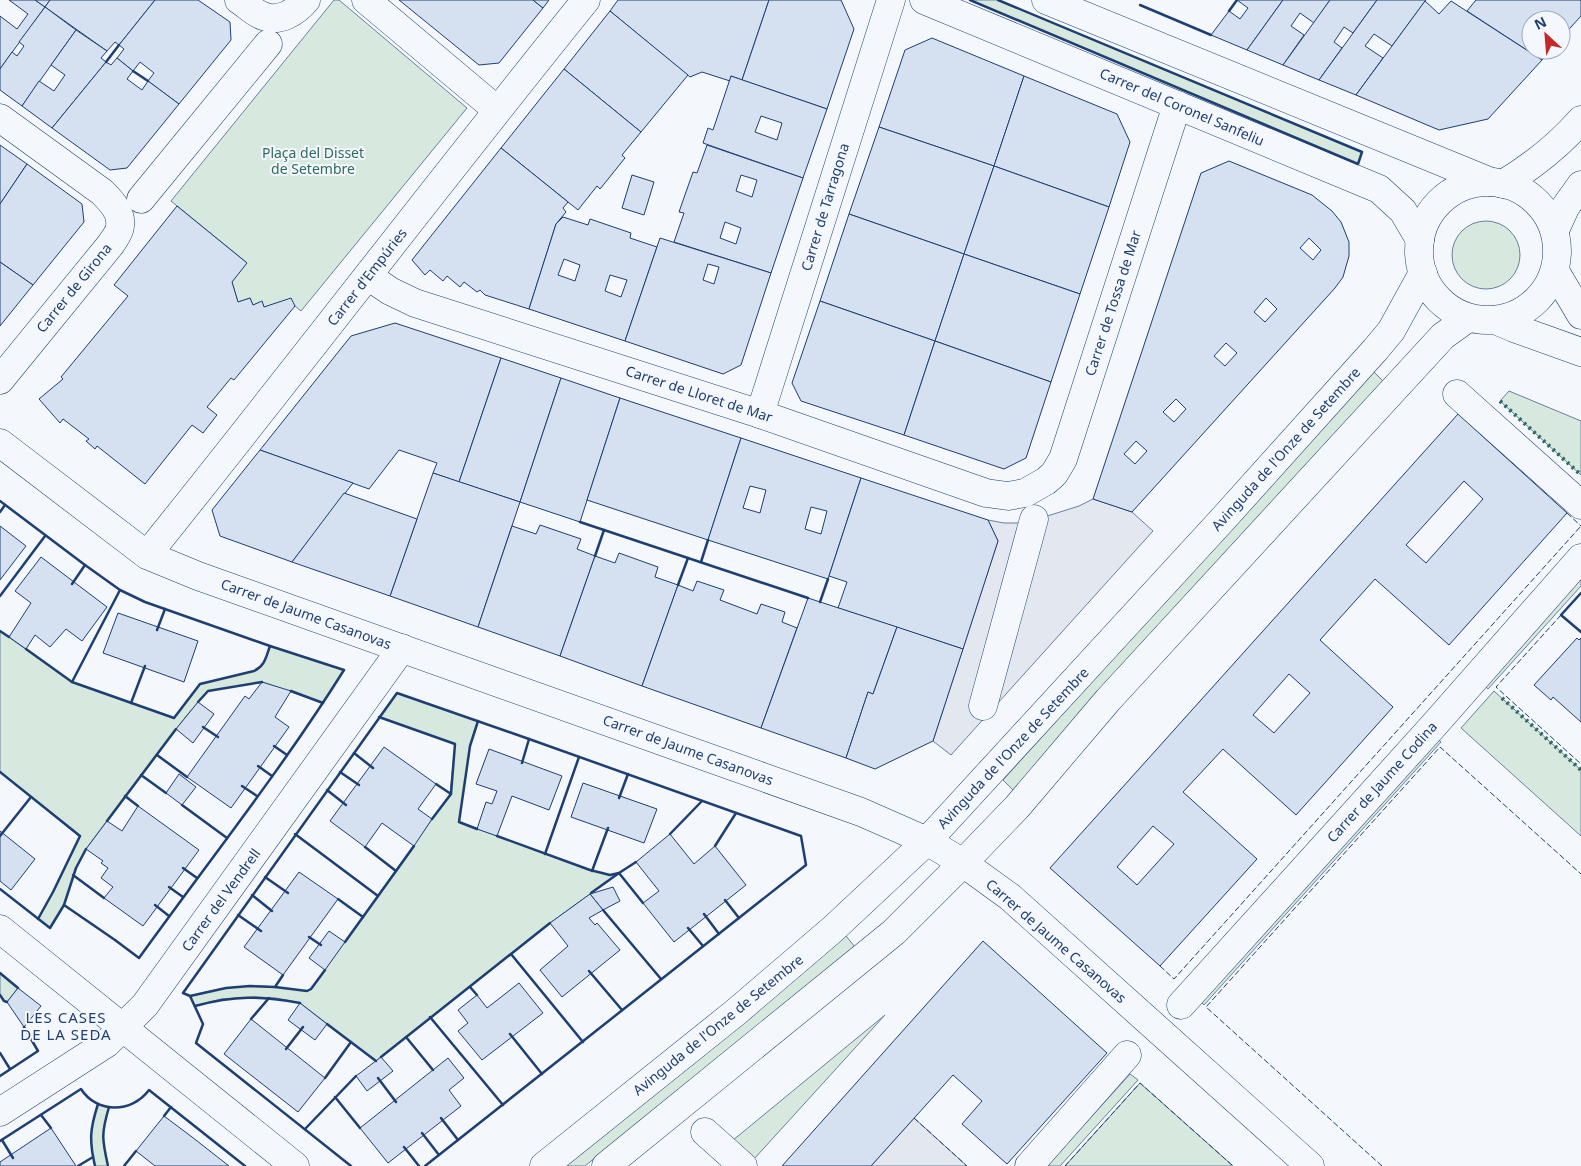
<svg xmlns="http://www.w3.org/2000/svg" width="1581" height="1166" font-family="'Noto Sans',sans-serif">
<rect width="100%" height="100%" fill="#f4f7fb"/>
<g fill="#d7e8df" stroke="#687fa3">
<polygon points="334,0 339,0 467,108 301,311 295,306 264,307 262,302 253,305 250,298 238,302 232,282 246,262 171,201"/>
<polygon points="970,0 998,0 1362,152 1358,164"/>
<circle cx="1486" cy="255" r="34"/>
<polygon points="1373,371 1384,382 1013,790 1003,780"/>
<polygon points="1509,391 1581,421 1581,475 1500,401"/>
<polygon points="1581,573 1581,586 1488,689 1482,683"/>
<path d="M0 631 72 682 174 718 200 684 254 671C265 666 266 657 270 646L344 670 323 703 262 682 208 691 187 715 125 796 86 849 76 868 64 905 50 928 38 919 53 892 80 837 0 772Z"/>
<polygon points="1494,691 1581,770 1581,836 1461,728"/>
<path d="M397 693 478 721 470 746 459 822 590 870 609 875 619 873 550 923 376 1061 300 1003 276 998 256 997 221 999 195 1006 190 996C218 988 247 984 276 987 286 988 297 990 307 991L311 989 450 794 455 744 379 717Z"/>
<polygon points="1434,736 1441,742 1204,1005 1198,999"/>
<polygon points="846,936 855,947 585,1166 562,1166"/>
<polygon points="0,973 18,988 7,1002 4,1001 0,995"/>
<polygon points="885,1015 754,1159 732,1141"/>
<polygon points="1130,1074 1138,1080 1060,1166 1047,1166"/>
<polygon points="1140,1083 1233,1166 1065,1166"/>
<path d="M98 1104 109 1107C101 1134 102 1139 108 1166H95C89 1140 90 1129 98 1104Z"/>
</g>
<g fill="#e3e8f0" stroke="#687fa3">
<polygon points="1093,499 1132,512 1153,531 951,755 933,741 998,541 988,520 1004,523 1017,523 1041,518 1079,506"/>
<polygon points="914,1118 967,1166 871,1166"/>
</g>
<g fill="#d5e0f0" stroke="#1d3f73" fill-rule="evenodd">
<polygon points="9,0 35,0 45,7 0,69 0,16 17,29 28,14"/>
<polygon points="35,0 50,0 45,7"/>
<polygon points="50,0 155,0 119,45 115,42 107,51 45,7"/>
<polygon points="155,0 198,0 230,22 231,40 179,104 148,81 154,73 140,62 133,71 117,58 124,49 119,45"/>
<polygon points="399,0 533,0 543,8 499,63 479,65"/>
<polygon points="533,0 549,0 543,8"/>
<polygon points="618,0 769,0 742,80 731,76 730,81 702,72 690,77 610,11"/>
<polygon points="769,0 841,0 854,29 827,109 742,80"/>
<polygon points="1237,0 1283,0 1247,50 1211,35 1229,11 1240,19 1248,8"/>
<polygon points="1283,0 1330,0 1314,23 1300,13 1291,26 1304,35 1283,65 1247,50"/>
<polygon points="1330,0 1377,0 1353,33 1344,27 1334,42 1342,48 1319,80 1283,65"/>
<polygon points="1377,0 1426,0 1392,46 1374,34 1365,46 1383,58 1356,95 1319,80"/>
<polygon points="1476,0 1581,0 1581,16 1561,38 1561,20 1531,20 1531,50 1551,50 1542,60 1467,11"/>
<polygon points="1425,1 1439,14 1451,1 1542,60 1488,119 1439,130 1356,95"/>
<polygon points="45,7 76,30 22,106 0,90 0,69 12,52 17,56 24,46 19,42"/>
<polygon points="610,11 688,75 641,132 564,69"/>
<polygon points="76,30 107,51 101,58 106,62 52,128 22,106 39,81 54,91 65,75 51,65"/>
<polygon points="932,38 1024,76 994,166 879,127 905,50"/>
<polygon points="117,58 133,71 127,79 142,90 148,81 179,104 127,168 110,170 52,128 106,62 111,65"/>
<polygon points="564,69 641,132 622,155 625,158 600,189 597,186 578,210 501,148"/>
<path d="M731 76 827 109 803 178 703 143 708 128 713 130ZM761 116 782 123 777 140 755 132Z"/>
<polygon points="1024,76 1117,114 1130,142 1109,207 994,166"/>
<polygon points="879,127 994,166 964,254 849,214"/>
<polygon points="0,145 27,164 0,204"/>
<path d="M707 145 803 178 771 273 674 242 684 213 679 212 693 172 697 173ZM741 175 757 180 752 197 736 191ZM725 222 741 228 736 244 720 238Z"/>
<polygon points="501,148 568,202 563,208 566,212 556,224 529,309 485,295 480,290 477,292 464,282 460,287 447,276 443,281 430,270 425,275 412,260"/>
<path d="M1229 161 1312 195 1332 211 1341 222 1349 242V256L1343 277 1335 288 1132 512 1093 499 1201 173ZM1309 238 1321 250 1313 260 1300 248ZM1266 298 1277 309 1265 322 1254 312ZM1226 343 1237 353 1225 366 1214 356ZM1176 399 1186 409 1174 422 1163 412ZM1136 441 1147 451 1135 464 1124 454Z"/>
<polygon points="27,164 82,204 84,222 33,285 0,262 0,204"/>
<polygon points="994,166 1109,207 1080,294 964,254"/>
<polygon points="632,175 654,182 644,215 622,208"/>
<polygon points="177,206 247,263 232,282 238,302 250,298 253,305 262,301 264,307 291,298 295,306 234,380 231,378 207,407 217,415 203,433 192,425 145,484 97,446 95,449 86,441 89,439 63,419 60,423 39,399 63,379 61,377 128,296 114,285"/>
<polygon points="849,214 964,254 935,341 820,301"/>
<path d="M563 217 588 225 590 219 631 233 630 238 657 247 625 341 529 309 556 224ZM564 259 580 265 575 281 558 275ZM610 275 627 280 621 297 605 291Z"/>
<path d="M660 238 771 273 741 365 723 374 625 341ZM708 264 719 267 714 284 703 280Z"/>
<polygon points="964,254 1080,294 1051,382 935,341"/>
<polygon points="0,262 33,285 0,326"/>
<polygon points="820,301 935,341 904,435 801,401 792,383"/>
<polygon points="395,323 501,358 459,482 433,473 437,463 399,450 369,489 260,450 351,336"/>
<polygon points="935,341 1051,382 1026,458 1004,469 904,435"/>
<polygon points="501,358 561,378 520,502 459,482"/>
<polygon points="561,378 620,398 580,522 520,502"/>
<polygon points="620,398 741,438 708,540 587,500"/>
<path d="M1458 414 1567 513 1449 645 1375 579 1320 640 1393 707 1296 815 1223 749 1183 792 1257 859 1160 966 1050 868ZM1464 481 1483 499 1426 563 1406 545ZM1289 674 1310 693 1274 733 1253 715ZM1153 826 1174 844 1137 885 1117 867Z"/>
<path d="M741 438 861 478 828 579 708 540ZM750 486 766 490 760 513 743 508ZM811 507 827 511 821 534 805 529Z"/>
<polygon points="260,450 353,483 292,562 220,536 212,510"/>
<polygon points="433,473 520,502 478,627 390,596"/>
<polygon points="861,478 988,520 998,541 963,649 838,608 847,582 829,576"/>
<polygon points="344,493 417,519 390,596 292,562"/>
<polygon points="540,525 581,539 577,549 595,556 560,656 478,627 512,526 536,534"/>
<polygon points="0,526 26,546 0,580"/>
<polygon points="619,553 658,567 655,577 678,585 642,686 560,656 595,556 615,563"/>
<polygon points="41,557 107,607 82,641 66,629 50,647 35,635 26,649 9,637 31,603 15,591"/>
<polygon points="697,581 724,590 720,600 757,614 761,604 785,612 782,622 797,628 761,728 642,686 678,585 693,591"/>
<polygon points="808,598 897,627 873,694 868,692 846,758 761,728"/>
<polygon points="118,613 198,641 184,682 103,653"/>
<polygon points="897,627 963,649 933,741 875,769 846,758 868,692 873,694"/>
<polygon points="1577,638 1579,640 1581,638 1581,722 1553,697 1551,700 1534,685"/>
<polygon points="262,682 291,691 275,717 289,727 231,808 187,777 245,696 249,699"/>
<polygon points="198,702 214,714 193,743 176,729"/>
<polygon points="384,747 436,784 418,809 432,819 414,846 382,823 365,847 330,821"/>
<polygon points="489,749 562,776 549,810 512,796 497,836 477,829 486,802 492,804 497,791 476,784"/>
<polygon points="179,774 196,787 182,805 166,793"/>
<polygon points="583,783 657,809 644,843 571,817"/>
<polygon points="138,806 199,850 143,926 104,898 113,887 101,878 108,868 101,863 103,861 86,849 107,821 122,831"/>
<polygon points="0,831 35,859 11,890 0,881"/>
<polygon points="670,834 694,864 715,846 746,885 674,942 643,903 659,891 636,862"/>
<polygon points="299,872 338,899 283,975 244,947"/>
<polygon points="613,887 620,901 603,910 590,894"/>
<polygon points="590,894 603,910 589,918 595,925 597,923 620,950 562,997 540,970 568,946 550,923"/>
<polygon points="329,931 345,942 325,970 309,958"/>
<polygon points="983,941 1107,1053 1007,1164 962,1124 982,1101 953,1075 871,1166 782,1166"/>
<polygon points="519,983 543,1013 482,1060 458,1031 468,1023 458,1010 477,995 487,1008"/>
<polygon points="18,988 41,1006 24,1027 7,1002"/>
<polygon points="300,1003 327,1024 315,1040 288,1020"/>
<polygon points="251,1019 325,1078 298,1112 224,1054"/>
<polygon points="381,1057 393,1071 367,1091 356,1076"/>
<polygon points="448,1058 464,1078 449,1090 461,1106 388,1163 360,1128"/>
<polygon points="164,1116 192,1137 229,1166 155,1166 136,1151"/>
<polygon points="51,1128 76,1166 0,1166 0,1162"/>
</g>
<g fill="none" stroke-linecap="round" stroke-linejoin="round">
<g stroke="#1d3f73" stroke-width="29">
<g id="minor">
<path d="M239 0C247 5 254 13 263 16 279 23 296 12 306 0"/>
<polyline points="366,0 497,110"/>
<polyline points="924,0 1379,189 1403,211 1420,240"/>
<polyline points="1046,0 1491,182"/>
<path d="M0 118 102 192C111 201 122 212 120 226 120 232 114 239 111 244L0 380"/>
<polyline points="141,199 268,44"/>
<polyline points="1555,271 1581,315"/>
<polyline points="368,276 390,291 415,303 760,414 986,493 1008,496 1025,493 1046,481 1054,474 1063,459 1177,105"/>
<polyline points="1495,320 1514,328 1581,352"/>
<polyline points="1457,394 1581,505"/>
<polyline points="760,414 891,0"/>
<polyline points="0,443 147,555 198,576 861,812 927,841 963,863 1010,897 1310,1166"/>
<path d="M147 555C295 371 438 183 586 0"/>
<polyline points="983,706 1034,519"/>
<polyline points="0,929 295,1166"/>
<polyline points="1181,1005 1435,724 1581,558"/>
<polyline points="0,1112 107,1043 145,1005 402,648"/>
<polyline points="705,1132 743,1166"/>
<polyline points="1029,1166 1127,1055"/>
</g>
</g>
<g stroke="#1d3f73" stroke-width="29">
<g id="major">
<circle cx="1488" cy="251" r="69"/>
<path d="M1503 184C1533 166 1558 146 1581 120"/>
<polyline points="1555,230 1566,206 1581,185"/>
<polyline points="544,1166 736,1012 833,929 927,841 1223,519 1375,350 1391,331 1423,273"/>
<polyline points="606,1166 894,932 963,863 1017,807 1108,700 1443,336 1468,318"/>
</g>
</g>
<use href="#minor" stroke="#f4f7fb" stroke-width="28"/>
<use href="#major" stroke="#f4f7fb" stroke-width="28"/>
<g stroke="#2c6c60" stroke-width="4" stroke-dasharray="2.5 4" stroke-linecap="butt">
<polyline points="1500,401 1581,475"/>
<polyline points="1502,698 1581,770"/>
</g>
<g stroke="#1d3f73" stroke-width="1" stroke-dasharray="6 2.5" stroke-linecap="butt">
<polyline points="1567,513 1581,526"/>
<polyline points="1561,615 1496,687 1581,764"/>
<polyline points="1160,966 1174,979 1581,526"/>
<polyline points="914,1118 967,1166"/>
<polyline points="1065,1166 1140,1083 1233,1166"/>
<polyline points="1382,1166 1206,1007 1440,747 1581,874"/>
</g>
<g stroke="#1d3f73" stroke-width="2.5">
<polyline points="970,0 1358,164 1362,152 998,0"/>
<polyline points="1140,5 1211,35"/>
<polyline points="1229,11 1237,0"/>
<polyline points="106,62 119,45"/>
<polyline points="133,71 148,81"/>
<path d="M0 501 85 565 120 590 145 602 270 646 344 670C282 769 208 862 139 958L115 940 64 905 50 928 0 889"/>
<polyline points="0,512 5,505"/>
<polyline points="580,522 808,598"/>
<polyline points="595,556 604,530"/>
<polyline points="701,562 708,540"/>
<polyline points="72,584 85,565"/>
<polyline points="678,585 688,558"/>
<polyline points="1581,593 1561,615 1581,632"/>
<polyline points="0,596 45,536"/>
<polyline points="820,602 828,579"/>
<polyline points="157,630 165,609"/>
<polyline points="0,631 9,637"/>
<path d="M26 649 72 682 174 718 200 684 254 671C265 666 266 657 270 646"/>
<polyline points="72,682 120,590"/>
<polyline points="291,691 323,703"/>
<polyline points="198,702 208,691 262,682"/>
<polyline points="131,703 145,666"/>
<polyline points="379,717 455,744 451,794 432,819"/>
<polyline points="203,727 218,737"/>
<polyline points="274,746 287,755"/>
<polyline points="354,753 373,768"/>
<polyline points="157,755 187,777"/>
<polyline points="522,763 529,739"/>
<polyline points="258,766 272,776"/>
<polyline points="0,772 80,836 53,892 38,919"/>
<polyline points="340,772 359,785"/>
<polyline points="141,775 166,793"/>
<polyline points="436,784 451,794"/>
<polyline points="242,786 257,796"/>
<polyline points="327,790 346,805"/>
<polyline points="125,796 138,806"/>
<polyline points="619,798 628,774"/>
<polyline points="182,805 227,838"/>
<polyline points="107,821 176,729"/>
<polyline points="477,829 459,822 470,746 478,721"/>
<polyline points="295,834 378,896"/>
<polyline points="670,834 702,801"/>
<polyline points="0,836 31,797"/>
<polyline points="497,836 590,870 610,875 619,873 643,903"/>
<polyline points="715,846 736,813"/>
<polyline points="365,847 396,871"/>
<polyline points="545,854 579,757"/>
<polyline points="183,868 197,878"/>
<polyline points="592,871 608,828"/>
<polyline points="73,875 104,898"/>
<polyline points="265,877 288,893"/>
<polyline points="169,887 183,897"/>
<polyline points="591,893 619,873 636,862"/>
<polyline points="252,895 272,911"/>
<polyline points="338,899 363,917"/>
<polyline points="725,900 739,918"/>
<polyline points="64,905 76,868 86,849"/>
<polyline points="155,905 169,916"/>
<polyline points="603,910 661,979"/>
<polyline points="704,914 719,934"/>
<polyline points="238,915 261,931"/>
<polyline points="688,928 703,946"/>
<polyline points="309,937 321,945"/>
<polyline points="345,942 414,846"/>
<polyline points="511,954 583,1042"/>
<polyline points="325,970 311,989 307,991 275,987 250,986 226,988 190,996 183,993 397,693 529,739 801,836 806,865 425,1166"/>
<polyline points="589,971 622,1010"/>
<polyline points="0,973 18,988"/>
<polyline points="275,987 283,975"/>
<polyline points="470,987 477,995"/>
<polyline points="0,995 4,1001 7,1002"/>
<polyline points="190,996 203,1024 196,1043 351,1166"/>
<path d="M195 1006C235 995 260 996 300 1003"/>
<polyline points="430,1017 503,1105"/>
<polyline points="251,1019 269,998"/>
<polyline points="327,1024 376,1061"/>
<polyline points="510,1034 542,1074"/>
<polyline points="406,1037 433,1070"/>
<polyline points="286,1049 303,1027"/>
<polyline points="0,1053 10,1069"/>
<polyline points="381,1057 550,923"/>
<polyline points="0,1076 38,1051 24,1027"/>
<polyline points="325,1078 351,1042"/>
<polyline points="378,1078 396,1102"/>
<polyline points="335,1097 360,1128"/>
<polyline points="41,1115 51,1128"/>
<polyline points="164,1116 171,1107"/>
<polyline points="441,1118 458,1140"/>
<polyline points="305,1129 356,1076"/>
<polyline points="422,1133 439,1155"/>
<polyline points="2,1140 13,1158"/>
<path d="M0 1141 81 1089C97 1114 132 1113 149 1090L245 1166"/>
<polyline points="404,1147 419,1166"/>
<polyline points="78,1166 93,1157"/>
<path d="M95 1166C89 1140 90 1129 98 1104"/>
<path d="M108 1166C102 1139 101 1134 109 1107"/>
<polyline points="124,1166 136,1151"/>
</g>
</g>
<g text-anchor="middle" stroke-width="4" stroke-linejoin="round" paint-order="stroke">
<g font-size="14" fill="#1d3f73" stroke="#f4f7fb">
<text transform="translate(1182 107) rotate(23)" y="5">Carrer del Coronel Sanfeliu</text>
<text transform="translate(825 207) rotate(-73)" y="5">Carrer de Tarragona</text>
<text transform="translate(367 277) rotate(-52)" y="5">Carrer d'Empúries</text>
<text transform="translate(74 288) rotate(-51)" y="5">Carrer de Girona</text>
<text transform="translate(1113 303) rotate(-72)" y="5">Carrer de Tossa de Mar</text>
<text transform="translate(699 394) rotate(18)" y="5">Carrer de Lloret de Mar</text>
<text transform="translate(1286 449) rotate(-48)" y="5">Avinguda de l'Onze de Setembre</text>
<text transform="translate(306 614) rotate(20)" y="5">Carrer de Jaume Casanovas</text>
<text transform="translate(1013 748) rotate(-47)" y="5">Avinguda de l'Onze de Setembre</text>
<text transform="translate(688 750) rotate(20)" y="5">Carrer de Jaume Casanovas</text>
<text transform="translate(1382 782) rotate(-48)" y="5">Carrer de Jaume Codina</text>
<text transform="translate(221 900) rotate(-54)" y="5">Carrer del Vendrell</text>
<text transform="translate(1056 941) rotate(41)" y="5">Carrer de Jaume Casanovas</text>
<text transform="translate(718 1025) rotate(-39)" y="5">Avinguda de l'Onze de Setembre</text>
</g>
<g font-size="14" fill="#2c6c60" stroke="#f4f7fb">
<text x="313" y="158">Plaça del Disset<tspan x="313" dy="16">de Setembre</tspan></text>
</g>
<g font-size="15" letter-spacing="1" fill="#1d3f73" stroke="#f4f7fb">
<text x="66" y="1023">LES CASES<tspan x="66" dy="17">DE LA SEDA</tspan></text>
</g>
</g>
<g transform="translate(1546 35) rotate(334)"><circle r="24" fill="#f4f7fb" stroke="#9eadc5"/>
<path d="M0-4L9 19L0 12L-9 19Z" fill="#c62828"/>
<text y="-8" font-size="14" font-weight="bold" text-anchor="middle" fill="#1d3f73">N</text>
</g>
</svg>
